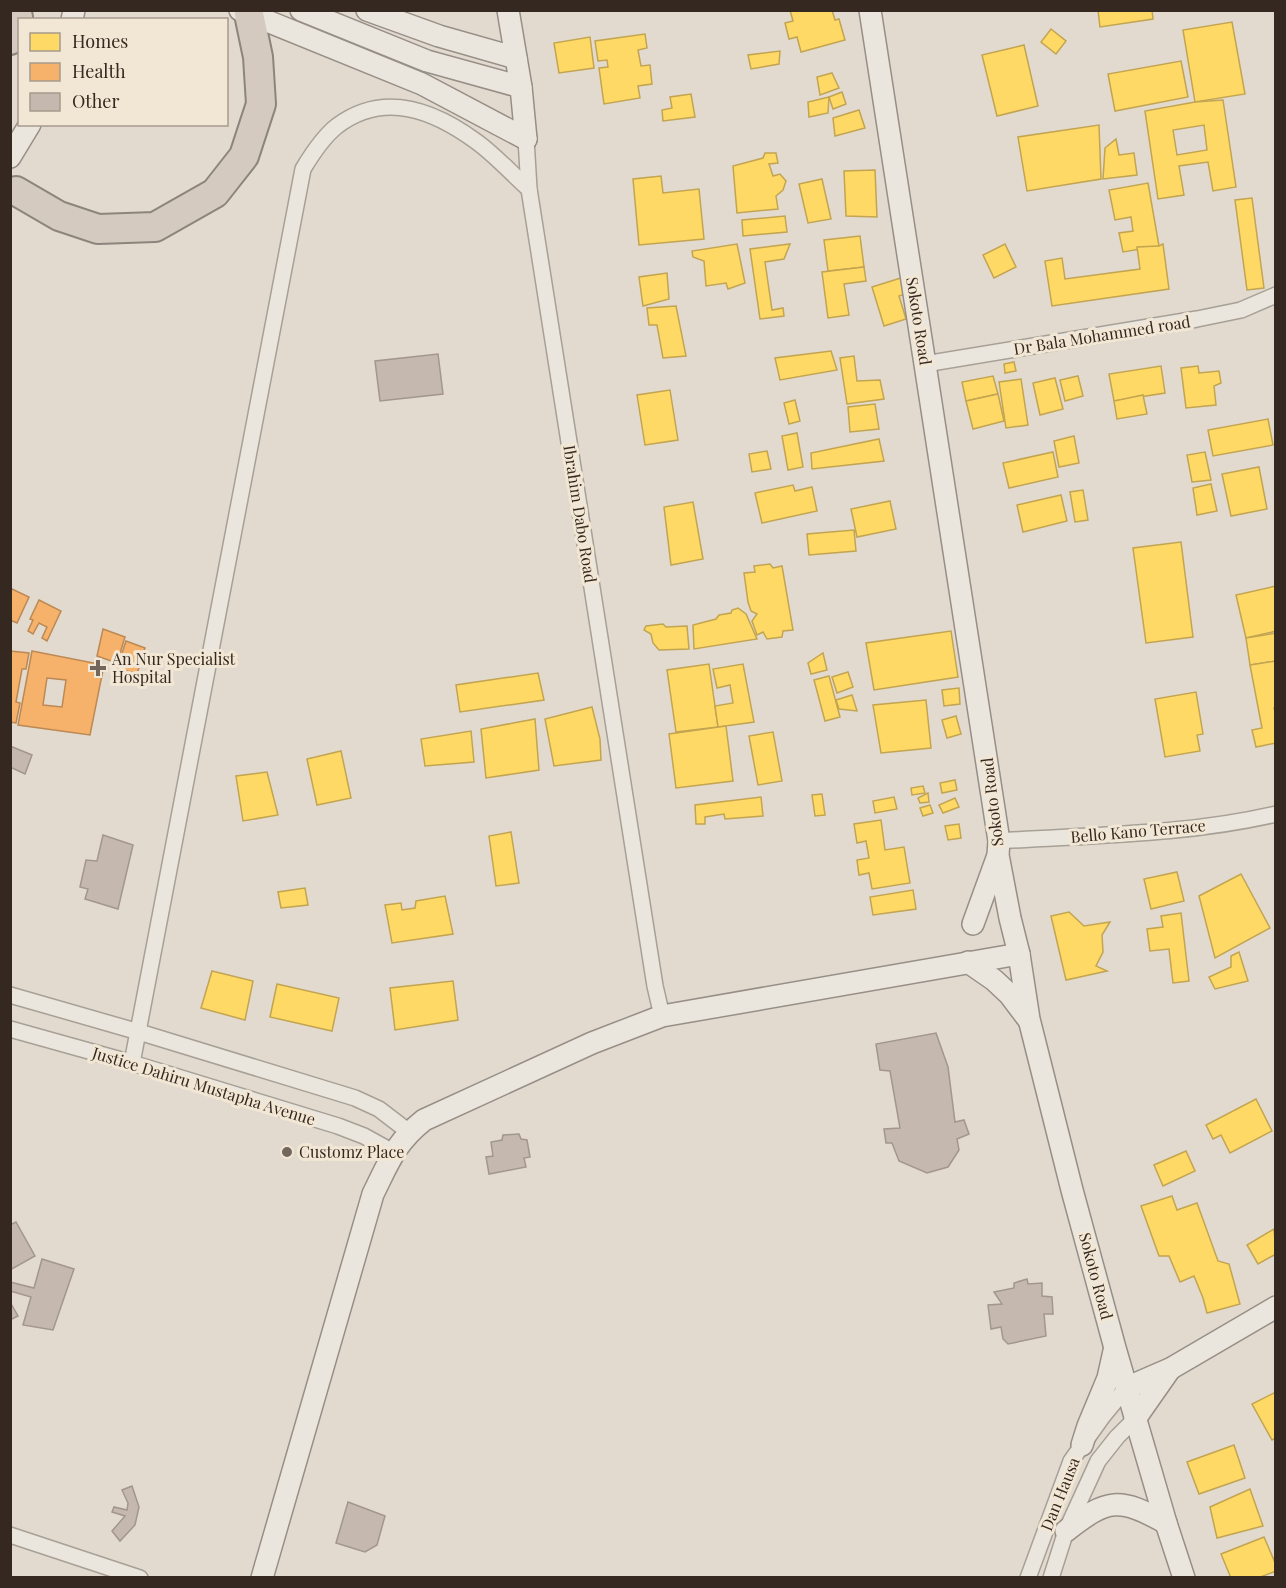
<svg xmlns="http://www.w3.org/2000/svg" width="1286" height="1588" font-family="'Playfair Display',serif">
<rect width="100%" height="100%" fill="#e2dace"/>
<g fill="#ffd966" stroke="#c2a451" stroke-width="1.5" fill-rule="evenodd">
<polygon points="790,10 832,10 835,20 839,19 845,40 801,52 797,37 789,39 785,23 793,21"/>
<polygon points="1098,10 1152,10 1153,19 1100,27"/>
<polygon points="1232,22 1245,94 1195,102 1183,30"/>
<polygon points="1051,29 1066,41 1056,54 1041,42"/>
<polygon points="645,34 647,48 638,50 641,66 650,65 652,84 638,86 640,98 604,104 599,68 608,67 607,60 598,61 595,41"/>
<polygon points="590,37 594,68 559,73 554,43"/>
<polygon points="1024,45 1038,106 997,116 982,55"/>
<polygon points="780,51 779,64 751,69 748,55"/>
<polygon points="1181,61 1188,97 1115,111 1108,74"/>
<polygon points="832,73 839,88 820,95 817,77"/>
<polygon points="842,92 846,104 833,109 829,97"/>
<polygon points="691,94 695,117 663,121 662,110 672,108 670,97"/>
<polygon points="829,97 828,113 809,117 808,102"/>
<path d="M1223 100 1236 187 1213 191 1208 162 1179 166 1184 195 1158 199 1145 111 1195 102ZM1204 125 1207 150 1177 155 1173 130Z"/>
<polygon points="859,110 865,128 835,136 833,118"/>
<polygon points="1099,125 1101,179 1027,191 1018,137"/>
<polygon points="1116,139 1119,155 1134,153 1137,175 1103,179 1105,148"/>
<polygon points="765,153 776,153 778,163 769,164 773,176 780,174 786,181 783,190 776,196 778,209 737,213 733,166 763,158"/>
<polygon points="875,170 877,217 846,216 844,171"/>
<polygon points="661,176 663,193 699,189 704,239 639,245 633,179"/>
<polygon points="822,179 831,219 808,223 799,184"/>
<polygon points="1148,183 1159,246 1123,252 1119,233 1133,231 1131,217 1115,220 1109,190"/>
<polygon points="1252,198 1264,288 1247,290 1235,200"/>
<polygon points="785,216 787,232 743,236 742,220"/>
<polygon points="860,236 864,267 828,271 824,240"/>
<polygon points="737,244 745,283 728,289 726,283 706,286 704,261 693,257 692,251"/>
<polygon points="790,244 784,259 765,262 772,310 783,308 784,316 760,319 750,249"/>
<polygon points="1005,244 1016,267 994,278 983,255"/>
<polygon points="1163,244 1169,289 1052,306 1045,261 1062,258 1065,279 1140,269 1137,247 1159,246"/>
<polygon points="864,267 866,281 844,284 849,315 828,318 822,272"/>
<polygon points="667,273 669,299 643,306 639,277"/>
<polygon points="904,277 909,293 899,296 906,319 884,326 872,287"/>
<polygon points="676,306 686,356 663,358 657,325 649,325 647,308"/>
<polygon points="831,351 837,370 780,380 775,358"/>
<polygon points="854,356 857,381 880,380 884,399 847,404 840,358"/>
<polygon points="1014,362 1016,371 1005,373 1004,364"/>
<polygon points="1161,366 1165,393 1114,401 1109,374"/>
<polygon points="1198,366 1199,373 1219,371 1221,383 1214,386 1216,405 1186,408 1181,368"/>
<polygon points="993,376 998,394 966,401 962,382"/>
<polygon points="1078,376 1083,396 1065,401 1060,380"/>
<polygon points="1055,378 1063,409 1040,415 1033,383"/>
<polygon points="1021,379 1028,425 1006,428 999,382"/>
<polygon points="670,390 678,440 645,445 637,395"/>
<polygon points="998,394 1004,421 973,429 966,401"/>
<polygon points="1143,395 1147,414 1117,419 1114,401"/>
<polygon points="795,400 800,421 789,424 784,403"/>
<polygon points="875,404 879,429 850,432 848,407"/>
<polygon points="1268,419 1273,445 1213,456 1208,430"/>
<polygon points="797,433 803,467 788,470 782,436"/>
<polygon points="1074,436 1079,463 1059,467 1054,441"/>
<polygon points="879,439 884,461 812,469 811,453"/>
<polygon points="767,451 771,469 752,472 749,454"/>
<polygon points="1053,452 1058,477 1009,488 1003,463"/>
<polygon points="1205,452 1211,480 1192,482 1187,455"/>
<polygon points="1259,467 1267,509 1231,516 1222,474"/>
<polygon points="1211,484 1217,511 1197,515 1193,488"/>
<polygon points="793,485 795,491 812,487 817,511 762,523 755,493"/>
<polygon points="1083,490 1088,520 1075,522 1070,492"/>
<polygon points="1061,495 1067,521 1023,532 1017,505"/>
<polygon points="890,501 896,529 857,537 851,509"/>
<polygon points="693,502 703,559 671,565 664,507"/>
<polygon points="854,530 856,551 809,555 807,534"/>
<polygon points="1181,542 1193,637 1146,643 1133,548"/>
<polygon points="770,564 773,568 782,566 793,630 783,631 782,637 767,639 763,632 757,635 752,621 757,614 751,611 748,602 744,573 755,572 754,566"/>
<polygon points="1276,586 1276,631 1246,638 1236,595"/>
<polygon points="738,608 746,614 757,639 694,649 693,625 716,619 719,615 731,613 732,610"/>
<polygon points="663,624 666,627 687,626 689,649 659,650 653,643 651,634 644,630 646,626"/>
<polygon points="951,631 958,677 874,690 866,643"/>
<polygon points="1276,633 1276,661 1250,665 1246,638"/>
<polygon points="823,653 827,670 811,674 808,663"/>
<polygon points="1276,661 1276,708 1274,708 1276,716 1276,743 1256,747 1252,730 1262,728 1250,665"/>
<polygon points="709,664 718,727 676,732 667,670"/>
<polygon points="743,664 754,722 718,727 715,706 733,703 730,685 717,688 713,669"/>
<polygon points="848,672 853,687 837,693 832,677"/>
<polygon points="538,673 544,700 460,712 456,685"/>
<polygon points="829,676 840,717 825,721 814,680"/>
<polygon points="959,688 960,704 944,706 942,690"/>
<polygon points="1196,692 1203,734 1197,735 1200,751 1165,757 1155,699"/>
<polygon points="852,695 857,711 839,709 836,700"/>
<polygon points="926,700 931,748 881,753 873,705"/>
<polygon points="592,707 600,739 601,760 554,766 545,719"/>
<polygon points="956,716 961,734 947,738 942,720"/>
<polygon points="535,719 539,770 486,778 481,729"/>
<polygon points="726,726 733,781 676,788 669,734"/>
<polygon points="471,731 474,762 425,766 421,739"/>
<polygon points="773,732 782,781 758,785 749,736"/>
<polygon points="341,751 351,798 317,805 307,759"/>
<polygon points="267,772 278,815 243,821 236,776"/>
<polygon points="955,780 957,790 942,793 940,783"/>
<polygon points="923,786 925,793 912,795 911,788"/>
<polygon points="928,793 929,802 920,803 918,798"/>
<polygon points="822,794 825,815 815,816 812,795"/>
<polygon points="761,797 763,816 725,819 724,814 705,817 705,824 696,824 695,805"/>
<polygon points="894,797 897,809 875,813 873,801"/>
<polygon points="955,798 959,807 943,813 939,805"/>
<polygon points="930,805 933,813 923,816 920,808"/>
<polygon points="881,820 885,850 904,847 910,883 872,889 869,873 859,875 857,860 869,858 866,841 857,843 854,824"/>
<polygon points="959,824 961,838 948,840 945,826"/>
<polygon points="511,832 519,883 496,886 489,836"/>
<polygon points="1177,872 1184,901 1151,909 1144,879"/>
<polygon points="1241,874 1270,928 1215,958 1199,896"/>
<polygon points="305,888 308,905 281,908 278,892"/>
<polygon points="913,890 916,909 873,915 870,897"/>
<polygon points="445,896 453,934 392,943 385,905 401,903 402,910 415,908 416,901"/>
<polygon points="1069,912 1084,926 1110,922 1102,935 1103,952 1096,966 1107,971 1066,980 1051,916"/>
<polygon points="1181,913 1189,981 1173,983 1169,949 1150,951 1147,929 1163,927 1161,916"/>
<polygon points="1239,952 1248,981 1215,989 1209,977 1231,967 1231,956"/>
<polygon points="212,971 253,981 245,1020 201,1008"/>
<polygon points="453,981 458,1020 395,1030 390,988"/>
<polygon points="277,984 339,998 332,1031 270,1017"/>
<polygon points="1256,1099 1272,1131 1230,1153 1221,1135 1213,1139 1206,1125"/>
<polygon points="1186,1151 1195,1171 1163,1186 1154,1165"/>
<polygon points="1172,1196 1177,1210 1197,1203 1218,1261 1229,1264 1240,1304 1207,1313 1203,1298 1194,1276 1180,1282 1169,1256 1159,1256 1141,1206"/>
<polygon points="1274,1229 1276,1254 1258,1264 1247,1245"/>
<polygon points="1276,1392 1276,1438 1272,1440 1252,1404"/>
<polygon points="1234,1445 1245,1478 1199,1494 1187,1462"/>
<polygon points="1250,1489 1263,1526 1217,1538 1210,1507"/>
<polygon points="1264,1537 1276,1565 1276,1571 1258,1578 1231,1578 1221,1554"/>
</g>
<g fill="#f6b26b" stroke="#bc8954" stroke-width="1.5" fill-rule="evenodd">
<polygon points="12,589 29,597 17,623 10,620 10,592"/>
<polygon points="39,600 61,611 47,641 42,638 47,627 39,623 33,634 28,631 33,620 30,619"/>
<polygon points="103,629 125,637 117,663 97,656"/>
<polygon points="126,641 145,648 137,674 117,668"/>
<polygon points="10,651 29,653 26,669 22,669 16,702 20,703 16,723 10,722"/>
<path d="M32 651 104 665 90 735 18 725ZM47 678 66 680 62 707 43 705Z"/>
</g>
<g fill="#c5b9af" stroke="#a2968e" stroke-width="1.5">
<polygon points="438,354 443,394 380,401 375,361"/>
<polygon points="10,746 32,755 25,774 10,767"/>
<polygon points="103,835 133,845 118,909 85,899 88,889 80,887 86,860 97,861"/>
<polygon points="936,1033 948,1067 955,1122 964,1120 969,1134 957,1139 959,1150 948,1167 927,1173 899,1161 892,1143 886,1143 884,1129 900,1128 890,1071 880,1070 876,1044"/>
<polygon points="519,1134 521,1139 527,1140 530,1157 524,1158 526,1167 489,1174 486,1157 493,1156 491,1142 502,1140 503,1135"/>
<polygon points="16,1222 35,1256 10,1270 10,1225"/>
<polygon points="42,1259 74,1269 53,1330 23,1325 31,1297 10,1291 10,1282 34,1288"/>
<polygon points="1027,1279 1028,1284 1042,1283 1042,1296 1052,1297 1053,1314 1044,1314 1046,1336 1008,1344 1003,1339 1001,1327 991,1329 988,1305 1002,1304 994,1292 1014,1288 1014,1283"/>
<polygon points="10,1302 18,1316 10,1320"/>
<polygon points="132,1486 139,1507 135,1525 120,1541 112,1531 125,1516 112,1512 114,1507 127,1510 128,1503 122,1490"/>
<polygon points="348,1502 385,1516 377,1545 365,1552 336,1543"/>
</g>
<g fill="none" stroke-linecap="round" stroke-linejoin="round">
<g stroke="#a7a096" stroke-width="18">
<g id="street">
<polyline points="526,139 529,189 655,986 662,1016"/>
<polyline points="925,364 1197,319 1241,310 1276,295"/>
<path d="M999 841C1091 835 1186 835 1276 814"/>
<polyline points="10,995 139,1032 355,1098 379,1109 409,1132"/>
<polyline points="10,1029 132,1063 338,1126 364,1136 393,1152"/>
<path d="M132 1063 303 169C312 154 323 137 337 126 385 90 435 111 477 142 496 156 512 174 529 189"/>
<polyline points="10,1535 140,1578"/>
<polyline points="1028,1578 1071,1461 1103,1416 1126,1388"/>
<polyline points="1051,1578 1066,1531 1098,1461 1117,1437 1135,1419"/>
</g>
</g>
<g stroke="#978f87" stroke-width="24">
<g id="secondary">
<polyline points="240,10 422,84 526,139"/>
<polyline points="301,10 427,61 521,87"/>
<polyline points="367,10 439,36 516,58"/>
<polyline points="508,10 521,87 526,139"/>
<polyline points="870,10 999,841 998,855 1010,918 1019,954 1029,1019 1072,1190 1115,1348 1166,1523 1184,1578"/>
<polyline points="72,20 74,10"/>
<polyline points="10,157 30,124"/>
<polyline points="973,924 997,858"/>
<polyline points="968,962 994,980 1009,994 1028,1019"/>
<polyline points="1126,1388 1170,1369 1276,1307"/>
<polyline points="1135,1419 1170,1369"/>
<polyline points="1082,1445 1088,1426 1108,1378 1114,1351"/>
<path d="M1066 1531C1108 1498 1119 1497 1166 1523"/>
<path d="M262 1578 373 1194C389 1162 395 1143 424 1120L592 1043 662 1016 1019 954"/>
</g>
</g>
<g stroke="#8d857d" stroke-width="32">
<g id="highway">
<polyline points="10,40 18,17"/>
<polyline points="16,191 59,216 98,229 155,227 215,193 244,156 261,104 258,57 249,14"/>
</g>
</g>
<use href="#street" stroke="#eae6de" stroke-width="15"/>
<use href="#secondary" stroke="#eae6de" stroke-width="21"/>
<use href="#highway" stroke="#d4cabf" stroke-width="28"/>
</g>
<g fill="#72665d" stroke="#f2e7d5" stroke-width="2">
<path d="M95 659h6v6h6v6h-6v6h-6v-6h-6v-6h6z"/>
<circle cx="287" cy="1152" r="6"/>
</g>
<g text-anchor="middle" stroke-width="6" stroke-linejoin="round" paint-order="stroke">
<g font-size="16" fill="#352820" stroke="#f2e7d5">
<text transform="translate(919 321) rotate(81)" y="6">Sokoto Road</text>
<text transform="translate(1102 335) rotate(-9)" y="6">Dr Bala Mohammed road</text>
<text transform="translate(580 514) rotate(81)" y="6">Ibrahim Dabo Road</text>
<text transform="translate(992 802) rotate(-97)" y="6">Sokoto Road</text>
<text transform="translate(1138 831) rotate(-5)" y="6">Bello Kano Terrace</text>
<text transform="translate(204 1086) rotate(17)" y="6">Justice Dahiru Mustapha Avenue</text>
<text transform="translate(1096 1276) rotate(75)" y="6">Sokoto Road</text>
<text transform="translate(1060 1494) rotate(-68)" y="6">Dan Hausa</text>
</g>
<g font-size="16" fill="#352820" stroke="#f2e7d5" text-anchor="start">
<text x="112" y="665">An Nur Specialist<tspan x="112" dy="18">Hospital</tspan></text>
<text x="299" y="1158">Customz Place</text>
</g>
</g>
<rect width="1286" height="1588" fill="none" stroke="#352820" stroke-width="24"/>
<rect x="18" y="18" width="210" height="108" fill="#f2e7d5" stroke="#a69b8d" stroke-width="1.5"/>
<rect x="30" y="33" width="30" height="18" fill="#ffd966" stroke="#a69b8d" stroke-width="1.5"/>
<text x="72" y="48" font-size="18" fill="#352820">Homes</text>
<rect x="30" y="63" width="30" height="18" fill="#f6b26b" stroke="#a69b8d" stroke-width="1.5"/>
<text x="72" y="78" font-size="18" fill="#352820">Health</text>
<rect x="30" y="93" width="30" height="18" fill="#c5b9af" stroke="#a69b8d" stroke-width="1.5"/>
<text x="72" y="108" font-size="18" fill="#352820">Other</text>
</svg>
